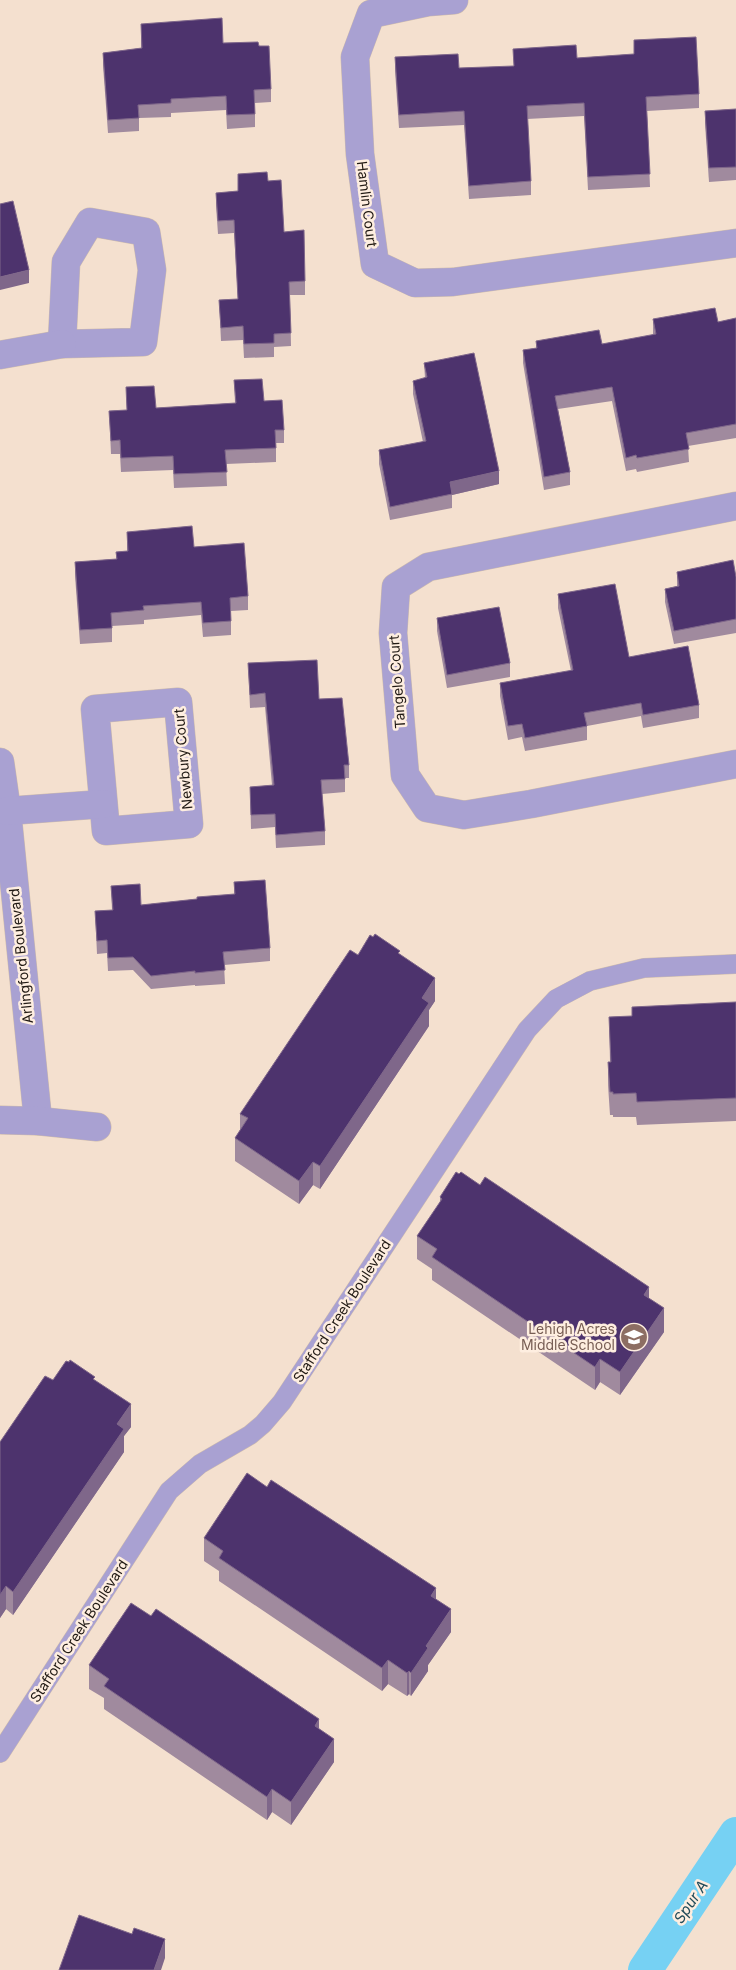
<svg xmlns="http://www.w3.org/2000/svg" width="736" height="1970" font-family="Inter,sans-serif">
<rect width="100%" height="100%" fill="#f4e0cf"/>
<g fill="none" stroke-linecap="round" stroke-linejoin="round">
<polyline stroke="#76d1f3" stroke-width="34" points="645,1970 736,1834"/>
<g stroke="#cebcad" stroke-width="20">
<polyline id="lane" points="0,1753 169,1491 200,1464 250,1435 263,1424 282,1402 527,1030 556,999 590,981 644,968 736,964"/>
</g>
<g stroke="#cebcad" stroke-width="29">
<g id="street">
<polyline points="454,0 428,2 371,14 355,57 360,154 375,264 415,283 453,282 736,243"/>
<polygon points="90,222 146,232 152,270 143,342 62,344 66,262"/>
<polyline points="0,355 62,344"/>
<polyline points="736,506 428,567 396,587 393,633 405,775 427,808 464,815 531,804 736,764"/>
<polygon points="178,702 189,824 106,831 95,709"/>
<polyline points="0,762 7,811 38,1121"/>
<polyline points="7,811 103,804"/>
<polyline points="0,1120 38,1121 97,1127"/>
</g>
</g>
<use href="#lane" stroke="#a9a1d2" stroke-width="19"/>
<use href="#street" stroke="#a9a1d2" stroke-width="28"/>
</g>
<g fill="#a08a9e">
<polygon points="141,24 223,43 259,46 271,89 271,102 255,103 255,127 227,129 226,110 171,113 171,117 139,118 139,131 108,133 103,66 103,53 141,48"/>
<polygon points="634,40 699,94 699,108 647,111 650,187 588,190 584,116 527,119 531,181 531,195 469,199 464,125 399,128 395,71 395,57 459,68 514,66 513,49 577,58 634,54"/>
<polygon points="736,109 736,180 709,182 705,124 705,111"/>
<polygon points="238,174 268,181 284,232 305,281 305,295 290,295 291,346 274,347 274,357 244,358 243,340 221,341 219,300 238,299 234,233 218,234 216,206 216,193 238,191"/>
<polygon points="736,318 736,438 688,446 689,462 637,472 636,469 626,471 612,401 558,409 570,472 570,485 544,490 523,363 523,350 536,348 536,341 602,344 653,335 653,319 718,322"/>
<polygon points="424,363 499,484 452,495 452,508 390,520 379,464 379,450 423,442 413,394 413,381 425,378"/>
<polygon points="234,380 264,401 284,430 284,443 276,443 276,462 226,464 227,486 174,488 173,470 121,472 120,454 111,454 109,411 127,410 126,387 156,408 235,403"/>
<polygon points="127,532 194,547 248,596 248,610 231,611 231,635 203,637 201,615 144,620 144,624 112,626 112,642 80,644 75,576 75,562 116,559 116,552 127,551"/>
<polygon points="677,572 736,577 736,633 674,644 665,602 665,589 677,586"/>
<polygon points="558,594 629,657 699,705 699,718 643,728 641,716 587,726 587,740 525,751 522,737 508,740 500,696 500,683 571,671 558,608"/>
<polygon points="437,618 510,663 510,677 447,688 437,631"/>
<polygon points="248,663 319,699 349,765 349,778 345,778 345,792 322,794 325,831 325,845 276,848 275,827 251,829 250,787 272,785 265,707 250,708"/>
<polygon points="234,882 270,948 270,961 224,965 225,984 195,986 195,985 151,989 133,970 108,971 107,953 97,954 95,911 112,910 111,886 141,905 197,899 234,894"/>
<polygon points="400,954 435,1001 429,1010 429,1026 320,1189 313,1185 299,1204 235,1161 235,1138 240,1130 240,1114"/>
<polygon points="736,1002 736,1121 637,1125 636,1117 613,1117 613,1115 610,1115 608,1085 608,1062 610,1062 609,1017 632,1016"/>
<polygon points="440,1197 649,1299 664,1332 620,1395 600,1382 595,1390 432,1280 432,1269 417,1259 417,1236 440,1203"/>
<polygon points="53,1380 95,1380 131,1427 124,1436 124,1452 13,1615 6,1609 0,1618 0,1442"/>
<polygon points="204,1538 436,1599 451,1632 428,1665 428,1671 411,1696 409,1694 407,1696 388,1684 382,1691 219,1581 219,1571 204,1561"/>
<polygon points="89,1665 319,1729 334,1762 291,1825 272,1812 267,1820 104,1709 104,1698 89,1689"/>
</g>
<g fill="#7f678a">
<polygon points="29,270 29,283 0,290 0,277"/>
<polygon points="499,471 499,484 452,495 450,482"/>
<polygon points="435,978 435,1001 429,1010 429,1026 320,1189 320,1166 422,998"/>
<polygon points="313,1162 313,1185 299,1204 299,1181"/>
<polygon points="649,1287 649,1310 644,1295"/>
<polygon points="664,1308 664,1332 620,1395 620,1372"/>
<polygon points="600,1359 600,1382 595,1390 595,1367"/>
<polygon points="131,1404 131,1427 124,1436 124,1452 13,1615 13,1592 117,1424"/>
<polygon points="6,1586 6,1609 0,1618 0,1595"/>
<polygon points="436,1588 436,1611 431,1596"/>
<polygon points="451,1609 451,1632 428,1665 428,1671 411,1696 411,1673 426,1646"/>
<polygon points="388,1660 388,1684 382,1691 382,1668"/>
<polygon points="409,1671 409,1694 407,1696 407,1673"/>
<polygon points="319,1719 319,1742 315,1726"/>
<polygon points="334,1739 334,1762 291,1825 291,1802"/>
<polygon points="272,1789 272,1812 267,1820 267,1797"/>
<polygon points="165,1939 165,1958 161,1970 154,1970"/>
</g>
<g fill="#4d336d" stroke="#7f678a">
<polygon points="222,18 223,43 258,42 259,46 269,46 271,89 254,90 255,114 227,115 226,96 171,99 171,103 138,105 139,118 108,120 103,53 142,48 141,24"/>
<polygon points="696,37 699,94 646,97 650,174 588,177 584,103 527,106 531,181 469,186 464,111 399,115 395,57 458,54 459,68 514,66 513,49 576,45 577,58 634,54 634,40"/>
<polygon points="736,109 736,167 709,168 705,111"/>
<polygon points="267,172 268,181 281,180 284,232 304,230 305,281 289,282 291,333 274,334 274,343 244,344 243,326 221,328 219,300 238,299 234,220 218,221 216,193 238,191 238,174"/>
<polygon points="13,201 29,270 0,277 0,204"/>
<polygon points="715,308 718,322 736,318 736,424 686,433 689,449 637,458 636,455 626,458 612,387 555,396 570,472 544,477 523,350 537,348 536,341 599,330 602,344 656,334 653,319"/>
<polygon points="474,353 499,471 450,482 452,494 390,507 379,450 426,441 413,381 427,377 424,363"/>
<polygon points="262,379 264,401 282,400 284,430 275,430 276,448 225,450 227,472 174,474 173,456 121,458 120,440 111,441 109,411 127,410 126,387 154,386 156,408 236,403 234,380"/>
<polygon points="192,526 194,547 244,543 248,596 230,598 231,621 203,623 201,602 143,606 144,610 111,613 112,628 80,630 75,562 117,559 116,552 128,551 127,532"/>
<polygon points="733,560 736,577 736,619 674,631 665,589 679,586 677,572"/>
<polygon points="615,584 629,657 688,646 699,705 643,715 641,703 584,713 587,726 525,738 522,724 508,726 500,683 573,670 558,594"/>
<polygon points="499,607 510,663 447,675 437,618"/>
<polygon points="317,660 319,699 342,698 349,765 344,765 345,779 321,780 325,831 276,835 275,814 251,815 250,787 274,785 265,693 250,695 248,663"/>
<polygon points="265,880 270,948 223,952 225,970 195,973 195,971 151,976 133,957 108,958 107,940 97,941 95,911 113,910 111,886 140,884 141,905 197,899 197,897 235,894 234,882"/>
<polygon points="375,934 400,951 398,953 435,978 422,998 429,1003 320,1166 313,1162 299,1181 235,1138 248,1118 240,1114 350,950 358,955 370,935 373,937"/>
<polygon points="736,1002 736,1098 637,1102 636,1093 613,1094 613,1092 610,1092 608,1062 611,1062 609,1017 632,1016 632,1007"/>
<polygon points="456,1172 459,1174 461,1172 480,1185 485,1177 649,1287 644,1295 664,1308 620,1372 600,1359 595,1367 432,1257 437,1249 417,1236 442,1199 440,1197"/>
<polygon points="70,1360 95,1377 93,1379 131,1404 117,1424 124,1429 13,1592 6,1586 0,1595 0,1442 45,1376 53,1380 66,1361 69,1362"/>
<polygon points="247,1473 267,1487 271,1480 436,1588 431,1596 451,1609 426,1646 428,1648 411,1673 409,1671 407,1673 388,1660 382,1668 219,1558 223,1551 204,1538"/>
<polygon points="131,1603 151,1616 156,1609 319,1719 315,1726 334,1739 291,1802 272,1789 267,1797 104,1686 109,1679 89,1665"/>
<polygon points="79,1915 132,1934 134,1928 165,1939 154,1970 59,1970"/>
</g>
<defs>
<g id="school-disc" transform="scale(1.4375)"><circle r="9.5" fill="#8d6e63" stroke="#feeee0"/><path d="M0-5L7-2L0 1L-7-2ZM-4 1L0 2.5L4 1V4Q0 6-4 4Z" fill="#fff"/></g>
</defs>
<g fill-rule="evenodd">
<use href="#school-disc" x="634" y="1337"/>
</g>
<g text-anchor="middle" stroke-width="5" stroke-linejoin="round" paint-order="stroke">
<g font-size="14" fill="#211a14" stroke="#feeee0">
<text transform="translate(367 204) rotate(83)" y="5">Hamlin Court</text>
<text transform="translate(397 682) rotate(-94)" y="5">Tangelo Court</text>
<text transform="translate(183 759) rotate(-95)" y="5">Newbury Court</text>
<text transform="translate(21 956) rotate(-96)" y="5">Arlingford Boulevard</text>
<text transform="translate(342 1311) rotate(-57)" y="5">Stafford Creek Boulevard</text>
<text transform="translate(79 1631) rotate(-57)" y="5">Stafford Creek Boulevard</text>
</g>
<g font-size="14" fill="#785e54" stroke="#feeee0" text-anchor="end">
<text x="615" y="1334">Lehigh Acres<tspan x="615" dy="16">Middle School</tspan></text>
</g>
<g font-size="15" font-style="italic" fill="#234c5a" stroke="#feeee0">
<text transform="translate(691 1902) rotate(-56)" y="5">Spur A</text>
</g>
</g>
</svg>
